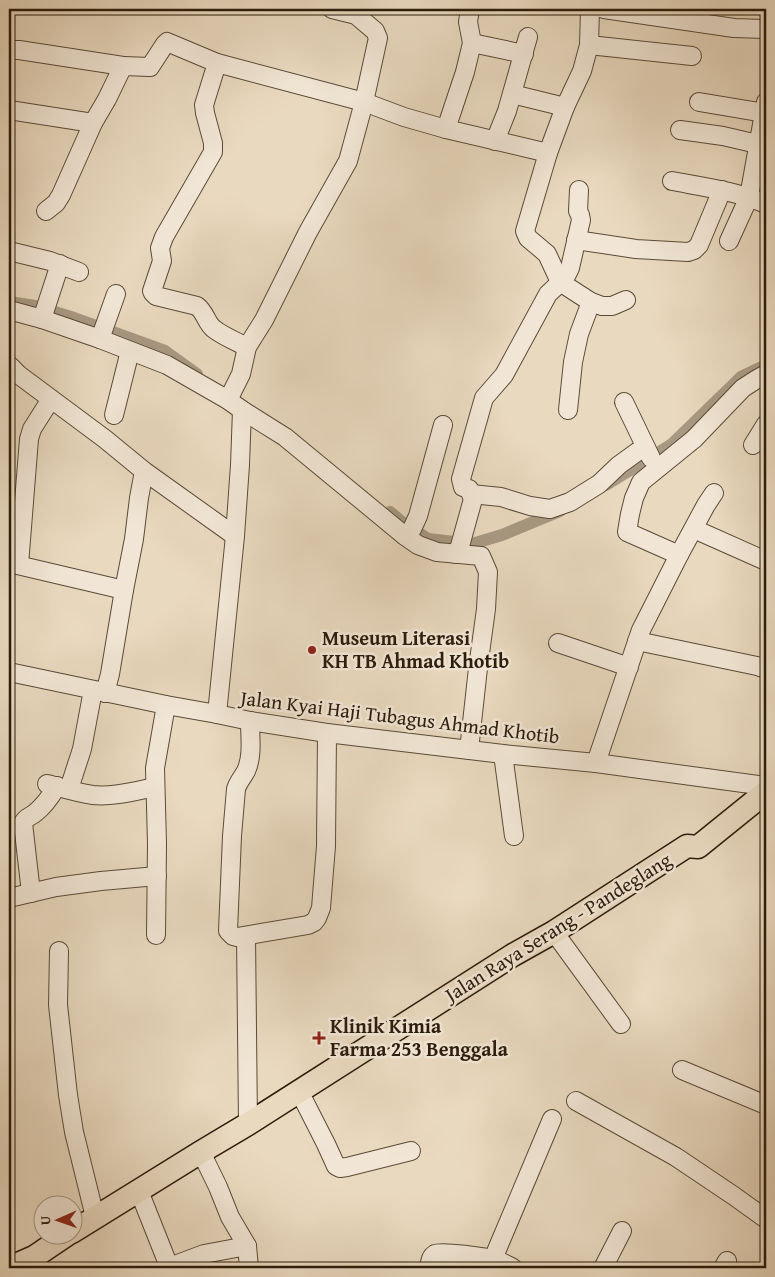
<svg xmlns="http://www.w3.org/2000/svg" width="775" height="1277" font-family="'Gentium Book Plus',serif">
<rect width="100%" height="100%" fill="#e9d9bf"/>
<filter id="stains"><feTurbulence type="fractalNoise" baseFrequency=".004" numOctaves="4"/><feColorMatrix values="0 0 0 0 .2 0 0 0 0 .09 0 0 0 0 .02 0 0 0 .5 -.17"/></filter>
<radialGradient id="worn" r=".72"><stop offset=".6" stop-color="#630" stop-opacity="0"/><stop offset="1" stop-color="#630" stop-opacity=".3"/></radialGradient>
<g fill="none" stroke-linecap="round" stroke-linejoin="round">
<g stroke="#a89982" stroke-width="12">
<polyline points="9,302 35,306 71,317 165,351 197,374"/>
<polyline points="606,485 672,444 741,377 766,365"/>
<polyline points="390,512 402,522 428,539 472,544 502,535 560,511"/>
</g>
<g stroke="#5a4b38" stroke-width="20">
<g id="minor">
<polyline points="590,9 589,45 582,71 565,107 548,153 525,231 528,238 547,254 560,282 591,302 602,306 612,306 626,300"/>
<polyline points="604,9 734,28 766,29"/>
<polyline points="472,43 524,54"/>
<polyline points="589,45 692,56"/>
<polyline points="9,50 19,50 123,66"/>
<path d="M217 63 204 105 205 113 213 143V152L164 237 160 248 162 261 152 291 153 293 156 296 197 306C206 313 206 323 214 329 223 336 237 342 247 347"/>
<polyline points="512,94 565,107"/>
<polyline points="699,102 764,113"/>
<polyline points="9,110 93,123"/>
<polyline points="446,129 465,72 472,43 468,22 470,9"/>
<polyline points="680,130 723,136 766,146"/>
<polyline points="495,141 507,111 528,37"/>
<path d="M672 181C704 187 736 191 766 204"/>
<polyline points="46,211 56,203 61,195 93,123 107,99 123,66 150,67 165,44 167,42 217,63 364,102 404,117 446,129 548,153"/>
<polyline points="576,240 636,249 688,252 694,250 699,245 722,190"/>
<polyline points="729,241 749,197 766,102"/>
<polyline points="9,251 50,261 79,272"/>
<polyline points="9,310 42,319 100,339 167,365 228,400 242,410 285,437 405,536 418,545 437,552 481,556 488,572 486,609 478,668 469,750"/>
<polyline points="42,319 60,264"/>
<polyline points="100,339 116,294"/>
<polyline points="9,365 19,375 105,439 144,471 235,536 217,714"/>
<polyline points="228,400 241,374 247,347 264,320 308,232 348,161 364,102 378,38 375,31 356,15 332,9"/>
<polyline points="624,402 651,458"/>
<polyline points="568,410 573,362 579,334 591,302"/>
<polyline points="114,415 130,351"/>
<polyline points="753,445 766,424"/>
<polyline points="471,494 501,497 530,506 550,509 570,502 599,484 619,465 637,452 646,448"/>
<polyline points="694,529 766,561"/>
<polyline points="235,536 240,465 242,410"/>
<polyline points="405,536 412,529 418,516 443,425"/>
<polyline points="456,554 460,546 473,499 469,489 463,487 461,479 484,398 504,375 548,294 565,278 570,268 581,220 580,215 578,211 579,190"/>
<polyline points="679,555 627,532 630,514 634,498 641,482 694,439 743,388 757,379 766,374"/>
<polyline points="9,563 124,590 110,674 105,693"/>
<polyline points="19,565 29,439 32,429 51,399"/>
<polyline points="124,590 134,539 139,498 144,471"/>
<polyline points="637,641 757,666 766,669"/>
<polyline points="558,643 629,667"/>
<polyline points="9,672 166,705 217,714 250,721 327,733 503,754 596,763 758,785"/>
<path d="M250 721C250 737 253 756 246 771 243 777 238 782 236 789L232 836 228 931 233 936 237 937 308 925 314 922 317 918 321 908 326 846 327 733"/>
<polyline points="503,754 514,836"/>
<polyline points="596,763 641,630 679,555 706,505 714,493"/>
<path d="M47 784C62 788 78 793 93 795 113 797 135 791 155 787"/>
<polyline points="69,789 82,749 93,690"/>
<path d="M31 893 23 823C26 817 30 817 35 813 44 806 51 796 57 786"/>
<polyline points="9,898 56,887 101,881 157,876"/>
<polyline points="554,932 621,1024"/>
<polyline points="156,935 157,844 155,768 166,705"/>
<polyline points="246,936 248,1124"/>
<polyline points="59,951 58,1005 68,1095 74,1132 95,1217"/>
<polyline points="682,1070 766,1105"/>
<polyline points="299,1091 326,1144 336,1166 340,1168 347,1167 411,1151"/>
<polyline points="576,1101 676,1157 734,1196 766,1219"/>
<polyline points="201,1152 218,1187 230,1217 247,1246 249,1268"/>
<polyline points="139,1191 168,1264 175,1265 204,1254 247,1246"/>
<polyline points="493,1259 552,1119"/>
<path d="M429 1268C430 1263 430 1257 435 1254 442 1251 486 1257 495 1260 501 1261 507 1265 513 1268"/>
<polyline points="603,1268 622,1231"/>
<polyline points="723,1268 727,1261"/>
</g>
</g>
<g stroke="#2b1c0b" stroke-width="25">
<g id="major">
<polyline points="72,1232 201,1152 248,1124 513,955 554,932 687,846 698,847 766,792"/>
<polyline points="9,1268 34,1257 68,1234"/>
</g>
</g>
<use href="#minor" stroke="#f1e6d5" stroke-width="18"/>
<use href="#major" stroke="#e9d9bf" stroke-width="22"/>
</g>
<g fill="#8f2418" stroke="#f1e6d5" stroke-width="2">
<circle cx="312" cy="650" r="5"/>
<path d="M316.5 1030.5h5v5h5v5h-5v5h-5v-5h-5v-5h5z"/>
</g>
<g text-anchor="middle" stroke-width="5" stroke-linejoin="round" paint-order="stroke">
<g font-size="20" font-weight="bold" fill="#2b1c0b" stroke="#f1e6d5" text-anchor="start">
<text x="322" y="645">Museum Literasi<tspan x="322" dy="23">KH TB Ahmad Khotib</tspan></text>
<text x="330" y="1033">Klinik Kimia<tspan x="330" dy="23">Farma 253 Benggala</tspan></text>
</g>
<g font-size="20" fill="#2b1c0b" stroke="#f1e6d5">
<text transform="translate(400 717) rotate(7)" y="7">Jalan Kyai Haji Tubagus Ahmad Khotib</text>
<text transform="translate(558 927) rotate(-32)" y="7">Jalan Raya Serang - Pandeglang</text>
</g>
</g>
<rect width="775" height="1277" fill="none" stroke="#e9d9bf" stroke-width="30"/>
<rect x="10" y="10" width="755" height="1257" fill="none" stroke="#2b1c0b" stroke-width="2.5"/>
<rect x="15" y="15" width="745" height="1247" fill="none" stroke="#2b1c0b"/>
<g transform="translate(58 1220) rotate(268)"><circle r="24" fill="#f1e6d5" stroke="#a29584"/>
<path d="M0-4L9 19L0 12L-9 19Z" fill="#8f2418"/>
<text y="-8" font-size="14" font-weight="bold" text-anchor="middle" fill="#2b1c0b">U</text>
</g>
<rect width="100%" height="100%" filter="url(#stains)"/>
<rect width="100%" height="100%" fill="url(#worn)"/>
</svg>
